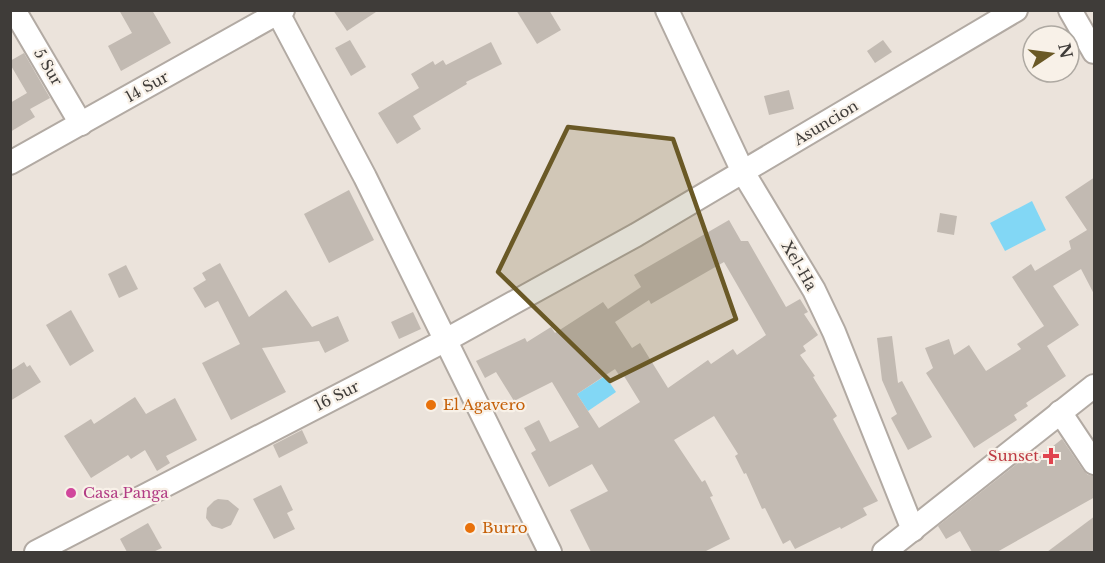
<svg xmlns="http://www.w3.org/2000/svg" width="1105" height="563" font-family="'Libre Baskerville',serif">
<rect width="100%" height="100%" fill="#ebe3db"/>
<g fill="#82d7f5">
<polygon points="1032,201 1046,230 1005,251 990,223"/>
<polygon points="605,376 616,392 588,411 577,394"/>
</g>
<g fill="#c2bab2" fill-rule="evenodd">
<polygon points="119,10 152,10 171,43 121,71 108,46 132,33"/>
<polygon points="333,10 379,10 347,31"/>
<polygon points="516,10 549,10 561,30 537,44"/>
<polygon points="350,40 366,67 351,76 335,48"/>
<polygon points="883,40 892,52 875,63 867,51"/>
<polygon points="491,42 502,64 466,82 467,84 413,116 421,129 397,144 378,113 419,88 411,74 433,61 435,65 443,60 446,65"/>
<polygon points="24,53 50,98 30,109 35,117 10,132 10,103 27,93 10,64 10,61"/>
<polygon points="789,90 794,109 769,115 764,96"/>
<polygon points="1095,177 1095,296 1081,269 1053,286 1079,325 1047,346 1066,376 1026,403 1028,406 1014,415 1017,420 974,448 926,373 933,368 925,348 949,339 954,355 969,345 986,371 1021,349 1017,344 1044,326 1012,277 1031,264 1035,271 1071,249 1069,241 1087,230 1065,197"/>
<polygon points="349,190 374,240 329,263 304,214"/>
<polygon points="940,213 957,216 954,235 937,232"/>
<path d="M729 220 741 241H748L786 307 800 299 808 312 804 314 818 335 803 346 806 351 800 355 815 376 813 377 837 416 833 419 878 501 863 508 867 515 841 529 840 527 795 549 790 540 783 544 765 508 762 509 746 473 744 474 735 456 738 454 714 416 674 440 702 482 705 480 713 496 710 497 730 539 704 552H591L570 510 608 491 592 464 549 487 531 453 536 450 524 428 539 420 550 442 579 427 552 382 514 401 496 372 485 378 476 361 525 338 527 342 551 327 555 333 603 302 608 309 641 287 634 275ZM724 262 766 335 737 355 733 349 711 364 708 360 668 388 640 343 632 348 615 322 649 300 651 304ZM615 369 621 378 624 376 640 402 599 428 577 394Z"/>
<polygon points="220,263 249,317 286,290 312,327 338,316 349,341 325,353 319,341 262,348 286,392 231,420 202,363 240,344 218,301 205,308 193,288 206,280 202,273"/>
<polygon points="126,265 138,289 119,298 108,274"/>
<polygon points="71,310 94,351 70,366 46,325"/>
<polygon points="413,312 421,329 399,339 391,322"/>
<polygon points="892,336 898,383 902,381 932,437 908,450 891,418 897,414 882,380 877,338"/>
<polygon points="24,362 27,367 30,365 41,382 10,401 10,371"/>
<polygon points="135,397 146,414 175,398 197,440 166,456 170,463 157,471 145,450 131,459 128,455 91,478 64,436 91,419 94,424"/>
<polygon points="302,430 308,443 279,458 273,445"/>
<polygon points="1062,439 1083,470 1088,475 1095,476 1095,497 997,552 972,552 960,531 946,539 938,526 1028,455 1033,462"/>
<polygon points="281,485 293,510 287,513 295,529 274,539 253,499"/>
<polygon points="218,499 228,500 239,509 231,525 222,529 212,526 206,518 207,508 214,501"/>
<polygon points="1095,516 1095,552 1047,552"/>
<polygon points="148,523 162,548 153,552 127,552 120,539"/>
</g>
<g fill="none" stroke-linecap="round" stroke-linejoin="round">
<g stroke="#b2aaa3" stroke-width="26">
<g id="minor">
<polyline points="14,10 81,124"/>
<polyline points="667,10 743,172 814,290 834,332 913,530"/>
<polyline points="1070,10 1094,52"/>
<polyline points="278,13 365,177 550,552"/>
<polyline points="10,163 283,10"/>
<polyline points="1060,412 1094,463"/>
<polyline points="36,552 446,340 636,235 1016,10"/>
<polyline points="884,552 1094,386"/>
</g>
</g>
<use href="#minor" stroke="#fff" stroke-width="22"/>
</g>
<path fill="#6a5926" fill-opacity="0.2" stroke="#6a5926" stroke-width="4.5" stroke-linejoin="round" d="M568 127 673 139 736 319 610 381 498 272Z"/>
<g fill="#e8710a" stroke="#f8f1e8" stroke-width="2">
<circle cx="431" cy="405" r="6"/>
<circle cx="470" cy="528" r="6"/>
</g>
<path fill="#e0444e" stroke="#f8f1e8" stroke-width="2" d="M1048 447h6v6h6v6h-6v6h-6v-6h-6v-6h6z"/>
<circle fill="#d1479c" stroke="#f8f1e8" stroke-width="2" cx="71" cy="493" r="6"/>
<g text-anchor="middle" stroke-width="4.5" stroke-linejoin="round" paint-order="stroke">
<g font-size="15" fill="#3f3c39" stroke="#f8f1e8">
<text transform="translate(48 67) rotate(59)" y="5">5 Sur</text>
<text transform="translate(147 87) rotate(-29)" y="5">14 Sur</text>
<text transform="translate(826 123) rotate(-31)" y="5">Asuncion</text>
<text transform="translate(799 266) rotate(60)" y="5">Xel-Ha</text>
<text transform="translate(337 396) rotate(-27)" y="5">16 Sur</text>
</g>
<g font-size="15" fill="#c56008" stroke="#f8f1e8" text-anchor="start">
<text x="443" y="410">El Agavero</text>
<text x="482" y="533">Burro</text>
</g>
<g font-size="15" fill="#be3a42" stroke="#f8f1e8" text-anchor="end">
<text x="1039" y="461">Sunset</text>
</g>
<g font-size="15" fill="#b23c85" stroke="#f8f1e8" text-anchor="start">
<text x="83" y="498">Casa Panga</text>
</g>
</g>
<rect width="1105" height="563" fill="none" stroke="#3f3c39" stroke-width="24"/>
<g transform="translate(1051 54) rotate(77)"><circle r="28" fill="#f8f1e8" stroke="#aea9a2" stroke-width="1.5"/>
<path d="M0-4.5L10 22L0 15L-10 22Z" fill="#6a5926"/>
<text y="-9" font-size="16" font-weight="bold" text-anchor="middle" fill="#3f3c39">N</text>
</g>
</svg>
